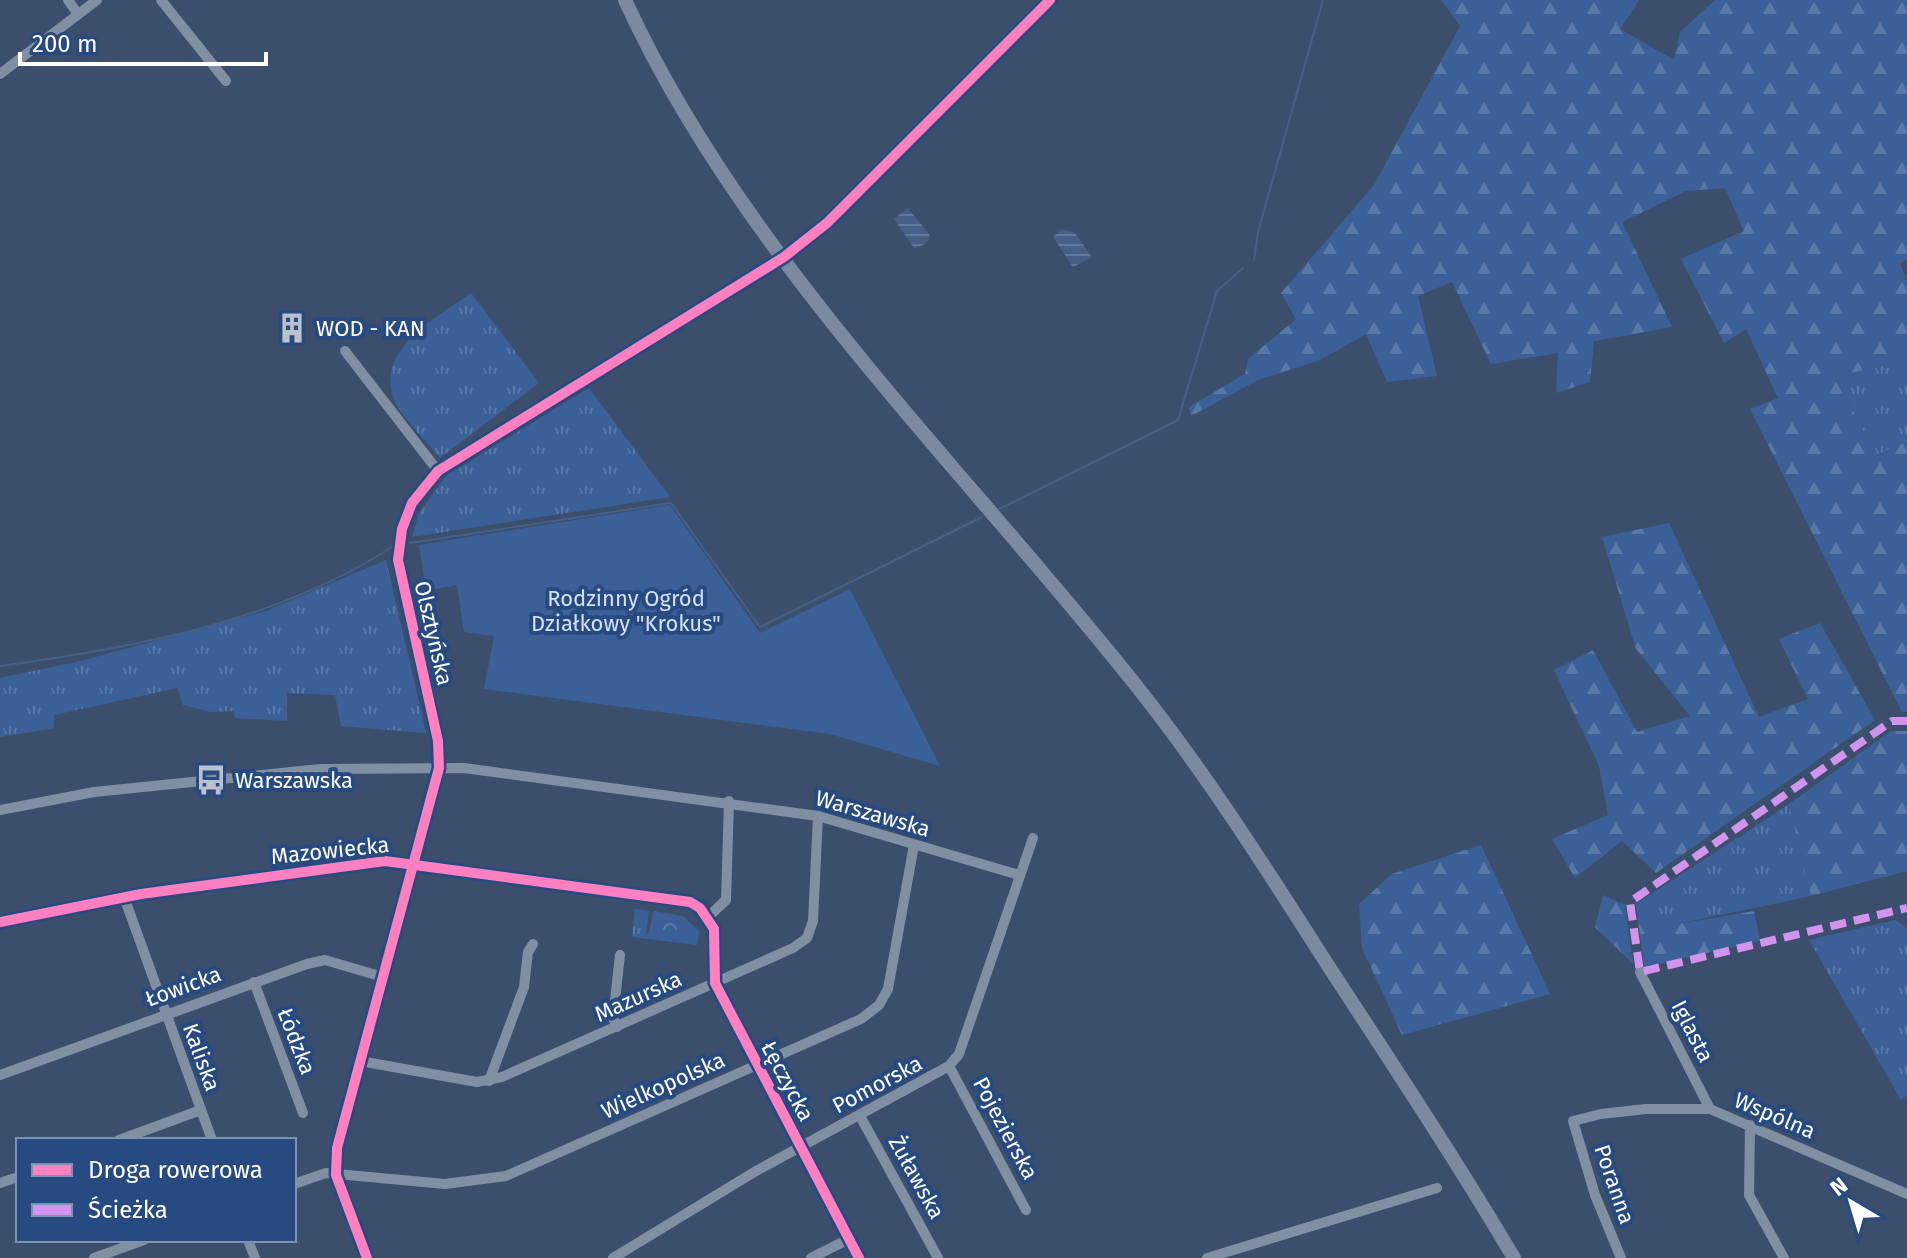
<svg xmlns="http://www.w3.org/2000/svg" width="1907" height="1258" font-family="'Fira Sans',sans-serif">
<defs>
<pattern id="grass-tufts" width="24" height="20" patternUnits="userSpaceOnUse" patternTransform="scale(2)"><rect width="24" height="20" fill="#3b6097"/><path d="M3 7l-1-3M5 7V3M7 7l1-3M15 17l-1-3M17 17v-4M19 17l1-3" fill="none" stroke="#5878a7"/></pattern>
<pattern id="forest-firs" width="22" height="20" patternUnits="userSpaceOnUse" patternTransform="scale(2)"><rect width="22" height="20" fill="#3b6097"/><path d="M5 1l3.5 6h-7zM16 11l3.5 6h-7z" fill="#5878a7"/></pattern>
<pattern id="park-crowns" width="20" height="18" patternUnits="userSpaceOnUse" patternTransform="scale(2)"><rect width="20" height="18" fill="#3b6097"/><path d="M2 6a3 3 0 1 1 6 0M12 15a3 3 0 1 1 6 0" fill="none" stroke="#5878a7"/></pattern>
<pattern id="water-rules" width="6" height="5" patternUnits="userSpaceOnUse" patternTransform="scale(2)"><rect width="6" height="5" fill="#475f86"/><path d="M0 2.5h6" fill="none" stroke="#637798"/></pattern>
</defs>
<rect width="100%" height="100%" fill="#3b4f6d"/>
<g fill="url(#grass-tufts)">
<path d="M471 293 539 383 440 458C428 443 400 416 394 399 375 348 438 317 471 293Z"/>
<polygon points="1907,361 1907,442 1876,456 1835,375"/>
<polygon points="589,388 670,497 412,537 419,513 446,476"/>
<polygon points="386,560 426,733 341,726 335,695 287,693 287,721 235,718 234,711 211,712 183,705 177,688 54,715 54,728 0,737 0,678 81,661 266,611"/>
<polygon points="1789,804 1811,896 1672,925 1636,904"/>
<polygon points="635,909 649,911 646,933 698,940 697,945 632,937"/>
<polygon points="1895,920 1907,928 1907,1096 1901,1100 1809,940"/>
</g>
<g fill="url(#forest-firs)">
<polygon points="1441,0 1639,0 1620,29 1674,60 1680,32 1715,0 1907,0 1907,260 1900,263 1907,280 1907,361 1835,376 1876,455 1907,442 1907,712 1902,712 1750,409 1778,398 1746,329 1724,343 1681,259 1744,231 1725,188 1686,191 1622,222 1672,327 1594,341 1590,382 1556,393 1558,353 1491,364 1452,282 1418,296 1437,376 1387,382 1366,334 1320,360 1258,380 1191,416 1189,407 1245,374 1248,359 1296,319 1281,293 1374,185 1460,26"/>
<polygon points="1669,523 1759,717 1808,699 1779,639 1820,623 1875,720 1656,873 1622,841 1575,878 1552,839 1608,815 1599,766 1554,670 1593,650 1637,732 1690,716 1636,649 1602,537"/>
<polygon points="1891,731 1907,731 1907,871 1811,896 1789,804"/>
<polygon points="1481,845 1550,994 1402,1035 1362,948 1359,904 1392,874"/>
<polygon points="1603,895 1625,905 1633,964 1595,927"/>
<polygon points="1636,904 1672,925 1754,911 1760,941 1644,967"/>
</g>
<polygon fill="url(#park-crowns)" points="653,911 683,916 699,931 698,940 649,934"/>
<polygon fill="#3b6097" points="670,505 760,633 850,589 940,766 830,734 484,689 494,636 464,632 457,585 426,591 419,545"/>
<g fill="url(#water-rules)">
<path d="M908 208 929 234C931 242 921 247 914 248L894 219Z"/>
<polygon points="1062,229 1075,233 1092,257 1073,267 1053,237"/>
</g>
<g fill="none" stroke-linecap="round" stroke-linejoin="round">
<g stroke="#475f86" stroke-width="2">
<polyline points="1254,260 1258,232 1323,0"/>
<polyline points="999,509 1178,420 1217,291 1243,268"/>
<polyline points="410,543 671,503 760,627 982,517"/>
<path d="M0 666C134 648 280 621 395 545"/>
</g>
<g stroke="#818fa3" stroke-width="10">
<polyline points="68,0 78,14"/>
<polyline points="161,0 226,81"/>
<polyline points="0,74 97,0"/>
<polyline points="345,351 438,471"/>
<polyline points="0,810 94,792 320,769 464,768 818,816 1019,875"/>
<polyline points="124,897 212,1140"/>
<polyline points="708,917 726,900 729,801"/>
<polyline points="0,922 141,894 385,861 690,902 700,908 714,929 715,983 859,1258"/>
<polyline points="1640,972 1710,1109"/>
<polyline points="254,982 303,1113"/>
<polyline points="617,1027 613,1018 620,955"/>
<polyline points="360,1061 477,1082 502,1077 793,948 807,938 813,921 818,816"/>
<polyline points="949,1066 1026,1210"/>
<polyline points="0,1075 307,964 325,960 383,977"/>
<polyline points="489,1081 524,987 528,952 533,944"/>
<polyline points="860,1116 938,1258"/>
<polyline points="1750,1125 1749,1195 1784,1258"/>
<polyline points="119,1140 201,1110"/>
<polyline points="0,1183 18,1177"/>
<polyline points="294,1184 326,1173 445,1184 506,1176 861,1019 879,1005 888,989 914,845"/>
<polyline points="248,1240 255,1258"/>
<polyline points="94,1258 144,1240"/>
<polyline points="367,1258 336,1175 337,1148 439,768 438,741 398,560 402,529 412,503 438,471 784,257 827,223 1050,0"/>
<polyline points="613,1258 756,1171 949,1066 959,1054 1033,838"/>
<polyline points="811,1258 849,1239"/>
<polyline points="1207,1258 1437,1188"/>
<polyline points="1621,1258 1595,1195 1573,1121 1601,1114 1646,1109 1710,1109 1907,1194"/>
</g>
<path stroke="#7c8a9f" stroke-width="14" d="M625 0C742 256 965 469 1138 688 1209 777 1270 875 1331 970 1393 1065 1456 1160 1514 1258"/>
<polyline stroke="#d193ec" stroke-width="8" stroke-dasharray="16 8" stroke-linecap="butt" points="1907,721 1892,721 1630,902 1640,972 1907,908"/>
<g stroke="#274a81" stroke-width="15">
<g id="cycleway">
<polyline points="0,922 141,894 385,861 690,902 700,908 714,929 715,983 859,1258"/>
<polyline points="367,1258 336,1175 337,1148 439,768 438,741 398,560 402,529 412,503 438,471 784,257 827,223 1050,0"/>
</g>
</g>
<use href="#cycleway" stroke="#ff80c0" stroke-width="10"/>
</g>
<defs>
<g id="building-bare" transform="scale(2.4)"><path d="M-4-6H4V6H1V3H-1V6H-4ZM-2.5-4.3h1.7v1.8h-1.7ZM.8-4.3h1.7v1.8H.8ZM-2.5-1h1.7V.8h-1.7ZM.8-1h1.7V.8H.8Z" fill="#bac1cc" stroke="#274a81" stroke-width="2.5" paint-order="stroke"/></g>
<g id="bus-bare" transform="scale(2.4)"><path d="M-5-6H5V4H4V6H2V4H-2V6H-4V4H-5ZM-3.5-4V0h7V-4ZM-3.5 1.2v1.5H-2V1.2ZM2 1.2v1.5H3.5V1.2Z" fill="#bac1cc" stroke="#274a81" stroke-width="2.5" paint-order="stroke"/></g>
</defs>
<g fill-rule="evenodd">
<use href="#building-bare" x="292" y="328"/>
<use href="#bus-bare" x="211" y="780"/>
</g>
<g text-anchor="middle" stroke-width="8" stroke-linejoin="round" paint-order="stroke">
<g font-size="22" fill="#fff" stroke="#274a81" text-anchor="start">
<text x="316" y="336">WOD - KAN</text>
<text x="235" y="788">Warszawska</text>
</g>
<g font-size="22" fill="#d1e0f5" stroke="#274a81">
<text x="626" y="606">Rodzinny Ogród<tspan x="626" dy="25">Działkowy "Krokus"</tspan></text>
</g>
<g font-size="22" fill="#fff" stroke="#274a81">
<text transform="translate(434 633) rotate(77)" y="8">Olsztyńska</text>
<text transform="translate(873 813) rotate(16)" y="8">Warszawska</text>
<text transform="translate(330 850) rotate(-6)" y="8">Mazowiecka</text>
<text transform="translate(183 986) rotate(-20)" y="8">Łowicka</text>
<text transform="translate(638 996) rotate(-24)" y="8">Mazurska</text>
<text transform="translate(1693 1031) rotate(63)" y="8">Iglasta</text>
<text transform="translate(297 1041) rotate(69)" y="8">Łódzka</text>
<text transform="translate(202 1057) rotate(70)" y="8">Kaliska</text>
<text transform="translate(788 1081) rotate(62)" y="8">Łęczycka</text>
<text transform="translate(877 1084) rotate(-28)" y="8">Pomorska</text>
<text transform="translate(663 1085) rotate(-24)" y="8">Wielkopolska</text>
<text transform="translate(1775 1115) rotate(23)" y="8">Wspólna</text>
<text transform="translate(1006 1128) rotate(62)" y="8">Pojezierska</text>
<text transform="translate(917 1177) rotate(61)" y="8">Żuławska</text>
<text transform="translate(1615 1184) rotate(71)" y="8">Poranna</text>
</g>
</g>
<rect x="16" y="1138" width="280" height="104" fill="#274a81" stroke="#7d92b3" stroke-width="2"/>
<rect x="32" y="1164" width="40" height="12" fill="#ff80c0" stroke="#7d92b3" stroke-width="2"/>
<text x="88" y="1178" font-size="24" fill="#ffffff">Droga rowerowa</text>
<rect x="32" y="1204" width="40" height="12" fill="#d193ec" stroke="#7d92b3" stroke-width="2"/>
<text x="88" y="1218" font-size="24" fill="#ffffff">Ścieżka</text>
<g transform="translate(1851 1202) rotate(322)" stroke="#274a81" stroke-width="6" paint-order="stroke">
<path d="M0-6L14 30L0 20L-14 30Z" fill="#ffffff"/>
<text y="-12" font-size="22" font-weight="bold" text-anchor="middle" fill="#ffffff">N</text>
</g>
<path d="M20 52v12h246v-12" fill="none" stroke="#ffffff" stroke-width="4"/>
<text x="32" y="52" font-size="24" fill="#ffffff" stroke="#274a81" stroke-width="6" paint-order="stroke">200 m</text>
</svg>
